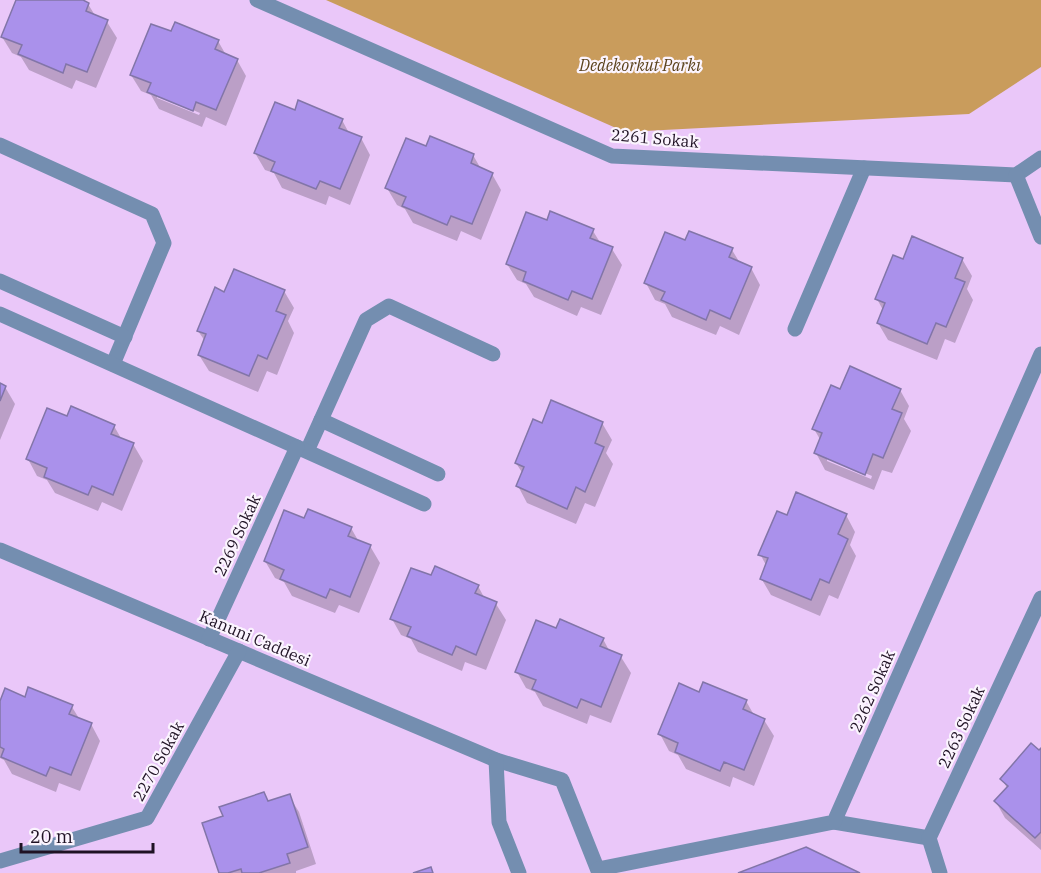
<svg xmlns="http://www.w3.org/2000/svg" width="1041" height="873" font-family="'IBM Plex Serif',serif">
<rect width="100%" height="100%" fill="#eac7f9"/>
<polygon fill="#c99c5c" points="326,0 1041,0 1041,67 969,114 625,132"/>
<g fill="#0003" fill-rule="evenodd">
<polygon points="18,0 79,0 88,4 96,17 107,22 117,38 96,88 76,80 72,89 29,70 21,57 12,53 2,37"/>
<path d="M218 41 226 55 237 60 246 76 226 126 206 117 202 127 159 109 151 95 141 91 131 75ZM157 95 200 113 199 115 157 98Z"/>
<polygon points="295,112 342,120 349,133 361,138 370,155 350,205 329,196 326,205 282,188 274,173 265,170 255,153"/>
<polygon points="427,148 473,155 481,169 492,174 501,190 481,240 461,231 457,241 413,223 405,209 397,205 387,188"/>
<polygon points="593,231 601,244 612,249 622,265 601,315 581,307 577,316 534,297 526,284 517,280 507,264"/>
<polygon points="686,242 732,250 740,263 751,268 760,285 739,335 720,326 716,335 672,317 665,304 655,300 646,283"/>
<polygon points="962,259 972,276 967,289 973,300 955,343 945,339 937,360 888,340 878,323 883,310 877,299 903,261"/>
<polygon points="284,291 294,308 288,321 294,333 277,375 267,371 258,392 209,371 199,355 205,341 198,331 225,294"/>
<polygon points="0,385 5,387 15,404 0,440"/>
<path d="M900 390 909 406 904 419 911 431 892 473 882 470 874 490 825 470 816 453 821 441 814 429 841 391ZM827 457 872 476 871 479 827 461Z"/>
<polygon points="68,418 114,426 122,440 133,444 143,461 122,511 102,502 98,511 55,493 47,480 37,476 28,459"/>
<polygon points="602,423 612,440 606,453 613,464 595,507 585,503 576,524 527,503 518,486 523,474 516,463"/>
<polygon points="846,515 855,532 850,545 856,556 838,599 829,595 820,616 771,595 761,578 766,565 760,554 787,517"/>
<polygon points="351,528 359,542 370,546 380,563 359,613 339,605 335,613 292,596 284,582 275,578 265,561"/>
<polygon points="432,577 478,586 485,599 496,604 506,620 486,670 465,662 462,671 418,652 411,639 401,635 392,619"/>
<polygon points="557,630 603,639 610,652 621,657 631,673 611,723 590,715 587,724 543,706 535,692 526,688 517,672"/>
<polygon points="699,694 746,701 754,715 764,720 774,736 754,786 733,777 730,787 686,769 678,755 669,751 660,734"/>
<polygon points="25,699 72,707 80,720 91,724 100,741 80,791 59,783 56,792 12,774 4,760 0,758 0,705"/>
<polygon points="1041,750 1041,850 1005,818 996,802 1007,788 1002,779"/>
<polygon points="289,796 299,812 316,864 296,871 296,873 221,873 224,817"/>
</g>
<g fill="#aa91eb" stroke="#8275a8" stroke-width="1.5">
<polygon points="16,0 83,0 89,3 86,11 108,20 87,72 66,64 63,73 18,54 22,45 1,37"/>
<polygon points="175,22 219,40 215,49 238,59 216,110 196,102 193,111 147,92 151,83 130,75 151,24 171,31"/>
<polygon points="298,100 343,119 339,128 362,137 340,189 320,181 316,189 271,171 275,162 254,153 275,102 295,110"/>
<polygon points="430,136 474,154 471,163 493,173 472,224 451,216 447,225 402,206 406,197 385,188 406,138 426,146"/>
<polygon points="550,211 594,229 590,238 613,247 592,299 572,291 568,300 523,281 526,272 506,264 526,212 547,220"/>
<polygon points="689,231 733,248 729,257 752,267 730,319 710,310 706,320 661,300 665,292 644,283 665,232 685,240"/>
<polygon points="912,236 963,258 955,278 965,282 946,327 936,323 927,344 877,323 885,303 875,299 893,255 903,259"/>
<polygon points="234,269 285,290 276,311 286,315 267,359 258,355 249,376 198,355 206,334 197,331 215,287 224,292"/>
<polygon points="850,366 901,389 892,409 902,413 883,458 873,454 865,475 814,453 822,433 812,429 831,385 840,389"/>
<polygon points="0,383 6,386 0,401"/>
<polygon points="551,400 603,422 595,443 604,447 585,492 576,487 567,509 516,486 524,467 515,463 533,419 542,423"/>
<polygon points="71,406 115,425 111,434 134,443 113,495 92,486 88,495 44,477 47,468 26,459 47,408 67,416"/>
<polygon points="796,492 847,514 838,534 848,539 829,583 820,579 811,600 760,579 768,558 758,555 777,511 787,515"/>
<polygon points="308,509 352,527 348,536 371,545 350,597 330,589 326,598 280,579 284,570 264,561 284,510 304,518"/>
<polygon points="435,566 479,585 475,593 497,602 476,655 456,646 452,655 407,636 411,627 390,619 411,568 431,575"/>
<polygon points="560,619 604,638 600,646 622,655 601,707 581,699 577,708 532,689 536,680 515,672 536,620 556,628"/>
<polygon points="703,682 747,700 743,709 765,719 744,770 724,762 720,771 675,752 678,743 658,734 679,683 699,692"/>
<polygon points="28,687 73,705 69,714 92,723 71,775 50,767 46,776 1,757 4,749 0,747 0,701 5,688 25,697"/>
<polygon points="1031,743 1039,750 1041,748 1041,832 1035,838 994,801 1008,786 1000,779"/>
<polygon points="264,792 268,801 290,794 308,847 287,854 290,863 259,873 242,873 241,869 228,873 219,873 202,823 223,816 219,807"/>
<polygon points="806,847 860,873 738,873"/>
<polygon points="431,867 433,873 413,873"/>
</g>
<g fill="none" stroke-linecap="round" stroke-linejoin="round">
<g stroke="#748eb0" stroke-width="15">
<polyline points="0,145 152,214 164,243 113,364"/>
<polyline points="0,281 125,337"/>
<polyline points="795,329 864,168"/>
<polyline points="321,420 438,474"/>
<polyline points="307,451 366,320 389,306 493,354"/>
</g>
<g stroke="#748eb0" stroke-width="15">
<polyline points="257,0 612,156 1016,175 1041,158"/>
<polyline points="1016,175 1041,237"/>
<polyline points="0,314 424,504"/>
<polyline points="0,550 496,760 562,780 599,873"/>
<polyline points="209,639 297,447"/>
<polyline points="496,760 499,822 519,873"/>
<polyline points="834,822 929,838"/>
<polyline points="0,861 147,818 239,651"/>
<polyline points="598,869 834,822 1041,354"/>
<polyline points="940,873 929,838 1041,598"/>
</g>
</g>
<g text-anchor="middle" stroke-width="4.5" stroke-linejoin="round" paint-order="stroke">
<g font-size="16" font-style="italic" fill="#5b421c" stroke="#fbf4fe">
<text x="640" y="71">Dedekorkut Parkı</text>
</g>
<g font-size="16" fill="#1f1224" stroke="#fbf4fe">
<text transform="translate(655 138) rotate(5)" y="6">2261 Sokak</text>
<text transform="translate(237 535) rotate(-65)" y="6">2269 Sokak</text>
<text transform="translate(255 638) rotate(23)" y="6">Kanuni Caddesi</text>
<text transform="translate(872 691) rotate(-66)" y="6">2262 Sokak</text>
<text transform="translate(961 727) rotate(-65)" y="6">2263 Sokak</text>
<text transform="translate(158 761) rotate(-61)" y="6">2270 Sokak</text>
</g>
</g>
<path d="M21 843v9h132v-9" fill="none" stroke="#1f1224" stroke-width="3"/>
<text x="30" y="843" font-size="18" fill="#1f1224" stroke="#fbf4fe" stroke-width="4.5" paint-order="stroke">20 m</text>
</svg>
